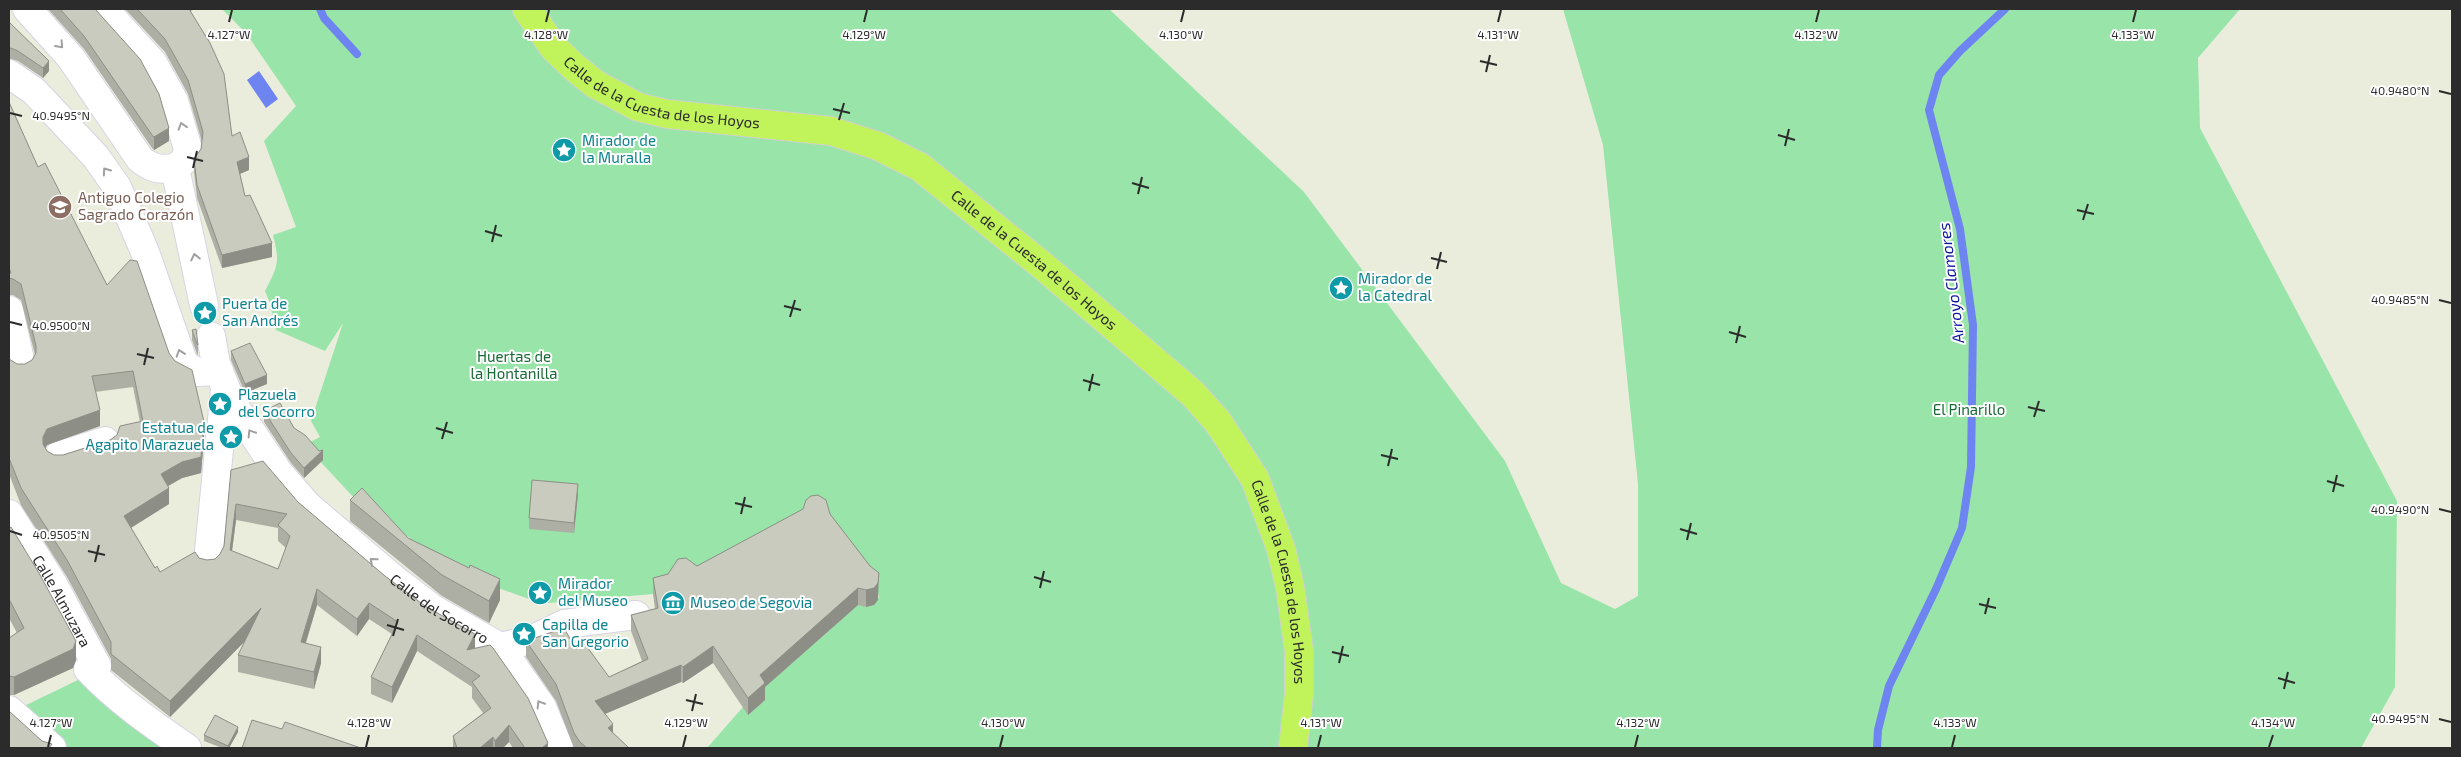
<svg xmlns="http://www.w3.org/2000/svg" width="2461" height="757" font-family="'Exo 2',sans-serif">
<rect width="100%" height="100%" fill="#ebeddc"/>
<g fill="#98e4a9">
<path d="M222 9H1109L1304 192 1505 461 1561 583 1615 609 1638 596V484L1603 145 1563 9H2240L2198 58 2200 128 2397 501 2395 687 2361 748H707L743 707 749 714 765 700 760 691 859 604 866 607 874 605 879 597 877 587 670 591 653 594 548 603 550 590 532 585 529 599 406 555 413 542 409 537 403 535 394 541 305 445 320 437 311 421 343 323 325 351 276 330 270 303 265 291C278 266 280 263 273 235L296 227 264 141 296 106 246 33Z"/>
<polygon points="86,676 176,748 63,748 16,710"/>
</g>
<polygon fill="#6e84f1" points="259,71 278,99 266,108 247,80"/>
<g fill="none" stroke-linecap="round" stroke-linejoin="round">
<g stroke="#6e84f1" stroke-width="8">
<polyline points="320,9 324,18 357,54"/>
<polyline points="1877,748 1878,730 1889,686 1936,589 1962,528 1971,467 1973,325 1960,229 1929,110 1939,75 1960,51 2005,9"/>
</g>
<g stroke="#d8d2e4" stroke-width="30">
<g id="street">
<path d="M27 9 71 58 140 159C152 169 160 170 175 168"/>
<polyline points="104,9 153,63 174,101 188,149 186,159 175,168"/>
<polyline points="9,74 34,91 96,157 117,187 145,252 184,364 196,372 219,371"/>
<polyline points="175,168 204,305"/>
<polyline points="9,310 21,365"/>
<path id="s1" d="M211 336 216 364 231 401 279 473 308 506 395 580 433 609 500 647 531 640 564 624 636 615"/>
<polyline points="58,456 105,441"/>
<path id="s2" d="M9 514 53 584 97 666"/>
<polyline points="208,561 225,389"/>
<polyline points="500,647 542,707 559,748"/>
<path d="M88 669C117 700 152 724 187 748"/>
<polyline points="9,710 52,748"/>
</g>
</g>
<g stroke="#d0d0d0" stroke-width="30">
<g id="primary">
<path id="s3" d="M527 9 554 48 574 67 595 84 638 107 667 114 831 131 878 146 920 167 1043 266 1193 394 1218 422 1255 479 1281 549 1290 587 1299 651V694L1293 748"/>
</g>
</g>
<use href="#street" stroke="#fff" stroke-width="28"/>
<use href="#primary" stroke="#c1f35b" stroke-width="28"/>
</g>
<g fill="#adafa4" fill-rule="evenodd">
<polygon points="48,9 95,9 169,141 154,150 152,148 84,49"/>
<polygon points="125,9 194,9 191,11 232,136 249,170 240,174 245,196 272,257 222,268 197,198 194,172 194,159 201,149 202,142 188,94 165,52"/>
<polygon points="9,22 49,71 43,78 18,61 11,59 9,59"/>
<path d="M9 102 38 167 107 285 169 353 204 438 201 473 182 478 168 486 169 504 131 528 155 568 160 572 199 558 207 560 215 559 220 554 224 546 231 470 298 502 385 576 475 648 548 748H513L509 742 503 748H453V736L483 713 472 698V687L417 651 392 703 371 694V677L392 634 369 619 357 636 317 605 306 643 321 663 314 689 238 672V655L245 641 170 717 111 670V659L67 577 21 505 9 474V357V359L17 364H25L32 360 35 355 21 300 13 295H9ZM133 387 140 422 110 440 63 455H54L47 451 45 448 47 445 100 426 95 392ZM236 520 278 528V541L286 548 278 569 232 551Z"/>
<polygon points="192,330 198,345 198,355 197,354 192,340"/>
<polygon points="231,351 267,384 245,393 231,360"/>
<polygon points="264,411 323,460 304,478 291,463 264,422"/>
<polygon points="578,494 574,533 529,529 529,518"/>
<polygon points="350,500 408,538 500,600 489,623 442,596 350,521"/>
<polygon points="830,514 878,600 874,605 866,607 858,605 765,687 765,700 748,715 713,663 683,683 681,682 605,714 613,733 629,748 574,748 556,701 526,657 526,641 576,649 609,677 642,661 631,631 631,615 655,609 653,594 653,578 668,574 697,566"/>
<polygon points="9,528 76,660 73,668 14,695 9,695 9,638 17,633 9,618"/>
<polygon points="238,732 229,748 222,748 204,741 204,735"/>
</g>
<g fill="#8d8e86">
<polygon points="49,61 49,71 43,78 43,68"/>
<polygon points="169,128 169,141 154,150 154,137"/>
<polygon points="249,157 249,170 237,175 237,162"/>
<polygon points="272,243 272,257 222,268 222,255"/>
<polygon points="267,375 267,384 245,393 245,384"/>
<polygon points="100,410 100,426 47,445 43,453 43,437 47,429"/>
<polygon points="204,422 204,438 201,473 182,478 161,490 161,474"/>
<polygon points="323,450 323,460 304,478 304,468"/>
<polygon points="578,484 578,494 574,533 574,523"/>
<polygon points="169,488 169,504 124,532 124,516"/>
<polygon points="236,504 236,520 230,566 230,550"/>
<polygon points="879,573 878,600 874,605 866,607 866,590"/>
<polygon points="500,579 500,600 489,623 489,601"/>
<polygon points="858,588 858,605 765,687 765,700 748,715 748,698 760,675"/>
<polygon points="317,589 317,605 301,658 301,642"/>
<polygon points="369,603 369,619 357,636 357,619"/>
<polygon points="261,608 261,625 170,717 170,701"/>
<polygon points="475,634 475,651 467,650"/>
<polygon points="417,635 417,651 392,703 392,687"/>
<polygon points="76,641 76,660 73,668 14,695 14,677"/>
<polygon points="713,646 713,663 683,683 683,667"/>
<polygon points="321,647 321,663 314,689 314,672"/>
<polygon points="681,665 681,682 595,718 595,701"/>
<polygon points="613,724 613,740 608,728"/>
<polygon points="509,725 509,742 503,748 495,748 495,741"/>
<polygon points="238,727 238,732 229,748 228,748 228,746"/>
<polygon points="493,737 493,748 480,748"/>
<polygon points="548,743 548,748 542,748"/>
</g>
<g fill="#c9cbbf" stroke="#8d8e86" fill-rule="evenodd">
<polygon points="60,9 95,9 140,59 159,94 169,128 154,137 152,135 84,36"/>
<polygon points="137,9 189,9 210,43 224,74 232,136 240,132 249,157 237,162 245,196 250,195 272,243 222,255 197,185 194,159 201,149 203,132 188,80 165,39"/>
<polygon points="9,22 49,61 43,68 18,51 11,48 9,49"/>
<path d="M9 102 38 167 45 163 107 285 130 260 137 261 169 353 175 361 192 370 204 422 201 457 182 462 161 474 169 488 124 516 155 568 157 566 160 572 195 552 199 558 207 560 215 559 220 554 224 546 231 470 263 461 298 502 385 576 425 606 475 634 467 650 490 645 493 648 528 698 548 743 542 748H525L509 725 495 741 493 737 480 748H457L453 736 491 708 472 682 480 676 417 635 392 687 371 677 398 622 369 603 357 619 317 589 301 642 321 647 314 672 238 655 261 608 170 701 111 654V642L67 560 21 488 9 458V357V359L17 364H25L32 360 36 353V346L21 284 13 279 9 278V273H11L9 268ZM133 371 143 421 120 426 117 435 110 440 63 455H54L47 451 43 444V437L47 429 100 410 92 376ZM236 504 287 514 278 525 290 536 278 569 230 550Z"/>
<polygon points="196,329 198,345 197,344 192,330"/>
<polygon points="250,343 267,375 245,384 231,351"/>
<polygon points="280,403 294,428 305,435 319,451 323,450 304,468 291,453 264,411"/>
<polygon points="532,480 578,484 574,523 529,518"/>
<polygon points="362,488 408,538 469,568 470,565 500,579 489,601 442,575 350,500"/>
<polygon points="818,495 826,500 830,514 870,566 879,573 878,583 874,588 866,590 858,588 760,675 765,683 748,698 713,646 683,667 681,665 595,701 613,724 608,728 629,748 587,748 580,742 574,733 556,684 526,641 564,628 576,649 585,644 609,677 648,659 631,615 658,608 653,578 668,574 678,559 686,558 697,566 803,509 806,500 811,496"/>
<polygon points="11,527 39,573 76,641 73,649 14,677 9,676 9,638 24,628 9,599 9,528"/>
<polygon points="9,711 42,741 52,744 49,748 9,748"/>
<polygon points="215,715 238,727 228,746 204,735"/>
<polygon points="252,720 282,729 285,722 361,748 242,748"/>
</g>
<defs><path id="oneway-chevron" d="M-2-3.5L2.5 0L-2 3.5" fill="none" stroke-width="1.6" stroke-linecap="round" stroke-linejoin="round" transform="scale(1.25)"/></defs>
<g stroke="#a0a0a0">
<use href="#oneway-chevron" transform="translate(60 45) rotate(48)"/>
<use href="#oneway-chevron" transform="translate(182 126) rotate(-107)"/>
<use href="#oneway-chevron" transform="translate(106 171) rotate(-125)"/>
<use href="#oneway-chevron" transform="translate(195 257) rotate(-102)"/>
<use href="#oneway-chevron" transform="translate(180 353) rotate(-109)"/>
<use href="#oneway-chevron" transform="translate(251 433) rotate(-122)"/>
<use href="#oneway-chevron" transform="translate(373 561) rotate(-140)"/>
<use href="#oneway-chevron" transform="translate(540 704) rotate(-122)"/>
</g>
<path fill="none" stroke="#2b2b2b" stroke-width="2" d="M229 22 232 10M546 22 549 10M864 22 867 10M1181 22 1184 10M1498 22 1501 10M1816 22 1819 10M2133 22 2136 10M1480 61 1497 65M1486 72 1490 55M2439 91 2451 94M833 109 850 113M10 113 22 116M839 120 844 103M1778 135 1795 140M1785 146 1789 129M187 157 203 161M193 168 197 151M1132 183 1149 188M1138 194 1142 177M2077 210 2094 214M2083 220 2088 204M485 231 502 236M492 242 496 225M1431 258 1447 262M1437 269 1441 252M2439 300 2451 303M784 306 801 310M790 317 795 300M10 322 22 325M1729 332 1746 337M1736 343 1740 326M137 354 154 358M144 365 148 348M1083 380 1100 385M1089 391 1093 374M2028 407 2045 411M2034 417 2039 401M436 428 453 433M442 439 447 422M1381 455 1398 459M1388 466 1392 449M2327 481 2344 486M2333 492 2337 475M735 503 752 507M2439 509 2451 512M741 514 745 497M1680 529 1697 534M10 531 22 535M1687 540 1691 523M88 551 105 555M95 562 99 545M1034 577 1051 582M1040 588 1044 571M1979 604 1996 608M1985 614 1989 598M387 625 404 630M393 636 398 619M1332 652 1349 656M1339 663 1343 646M2278 678 2295 683M2284 689 2288 672M686 700 703 704M692 711 696 694M2439 719 2451 722M48 747 51 735M366 747 369 735M683 747 686 735M1000 747 1003 735M1318 747 1321 735M1635 747 1638 735M1952 747 1955 735M2269 747 2273 735"/>
<defs>
<g id="sight-disc" transform="scale(1.25)"><circle r="9.5" fill="#0f9aa8" stroke="#fff"/><path d="M0-6L1.8-2.2L6-1.7L2.9 1.2L3.7 5.4L0 3.3L-3.7 5.4L-2.9 1.2L-6-1.7L-1.8-2.2Z" fill="#fff"/></g>
<g id="school-disc" transform="scale(1.25)"><circle r="9.5" fill="#8d6e63" stroke="#fff"/><path d="M0-5L7-2L0 1L-7-2ZM-4 1L0 2.5L4 1V4Q0 6-4 4Z" fill="#fff"/></g>
<g id="museum-disc" transform="scale(1.25)"><circle r="9.5" fill="#0f9aa8" stroke="#fff"/><path d="M0-6L6-3V-2H-6V-3ZM-5-1h2V3h-2ZM-1-1h2V3h-2ZM3-1h2V3H3ZM-6 4H6V6H-6Z" fill="#fff"/></g>
</defs>
<g fill-rule="evenodd">
<use href="#sight-disc" x="564" y="150"/>
<use href="#school-disc" x="60" y="207"/>
<use href="#sight-disc" x="1341" y="288"/>
<use href="#sight-disc" x="205" y="313"/>
<use href="#sight-disc" x="220" y="404"/>
<use href="#sight-disc" x="231" y="437"/>
<use href="#sight-disc" x="540" y="593"/>
<use href="#museum-disc" x="673" y="603"/>
<use href="#sight-disc" x="524" y="634"/>
</g>
<g text-anchor="middle" stroke-width="4" stroke-linejoin="round" paint-order="stroke">
<g font-size="15" fill="#2b2b2b" stroke="#fff">
<text dy="5" stroke="none"><textPath href="#s3" startOffset="169">Calle de la Cuesta de los Hoyos</textPath></text>
<text dy="5" stroke="none"><textPath href="#s3" startOffset="589">Calle de la Cuesta de los Hoyos</textPath></text>
<text dy="5" stroke="none"><textPath href="#s3" startOffset="1009">Calle de la Cuesta de los Hoyos</textPath></text>
<text dy="5" stroke="none"><textPath href="#s2" startOffset="102">Calle Almuzara</textPath></text>
<text dy="5" stroke="none"><textPath href="#s1" startOffset="366">Calle del Socorro</textPath></text>
</g>
<g font-size="15" fill="#0d838f" stroke="#fff" text-anchor="start">
<text x="582" y="146">Mirador de<tspan x="582" dy="17">la Muralla</tspan></text>
<text x="1358" y="284">Mirador de<tspan x="1358" dy="17">la Catedral</tspan></text>
<text x="222" y="309">Puerta de<tspan x="222" dy="17">San Andrés</tspan></text>
<text x="238" y="400">Plazuela<tspan x="238" dy="17">del Socorro</tspan></text>
<text x="214" y="433" text-anchor="end">Estatua de<tspan x="214" dy="17">Agapito Marazuela</tspan></text>
<text x="558" y="589">Mirador<tspan x="558" dy="17">del Museo</tspan></text>
<text x="690" y="608">Museo de Segovia</text>
<text x="542" y="630">Capilla de<tspan x="542" dy="17">San Gregorio</tspan></text>
</g>
<g font-size="15" fill="#785e54" stroke="#fff" text-anchor="start">
<text x="78" y="203">Antiguo Colegio<tspan x="78" dy="17">Sagrado Corazón</tspan></text>
</g>
<g font-size="15" fill="#196a36" stroke="#fff">
<text x="514" y="362">Huertas de<tspan x="514" dy="17">la Hontanilla</tspan></text>
<text x="1969" y="415">El Pinarillo</text>
</g>
<g font-size="16" font-style="italic" fill="#0b189f" stroke="#fff">
<text transform="translate(1951 283) rotate(-97)" y="6">Arroyo Clamores</text>
</g>
</g>
<g font-size="12" text-anchor="middle" fill="#2b2b2b" stroke="#fff" stroke-width="4" stroke-linejoin="round" paint-order="stroke">
<text x="229" y="39">4.127°W</text>
<text x="546" y="39">4.128°W</text>
<text x="864" y="39">4.129°W</text>
<text x="1181" y="39">4.130°W</text>
<text x="1498" y="39">4.131°W</text>
<text x="1816" y="39">4.132°W</text>
<text x="2133" y="39">4.133°W</text>
<text x="2400" y="95">40.9480°N</text>
<text x="61" y="120">40.9495°N</text>
<text x="2400" y="304">40.9485°N</text>
<text x="61" y="330">40.9500°N</text>
<text x="2400" y="514">40.9490°N</text>
<text x="61" y="539">40.9505°N</text>
<text x="2400" y="723">40.9495°N</text>
<text x="51" y="727">4.127°W</text>
<text x="369" y="727">4.128°W</text>
<text x="686" y="727">4.129°W</text>
<text x="1003" y="727">4.130°W</text>
<text x="1321" y="727">4.131°W</text>
<text x="1638" y="727">4.132°W</text>
<text x="1955" y="727">4.133°W</text>
<text x="2273" y="727">4.134°W</text>
</g>
<rect width="2461" height="757" fill="none" stroke="#2b2b2b" stroke-width="20"/>
</svg>
